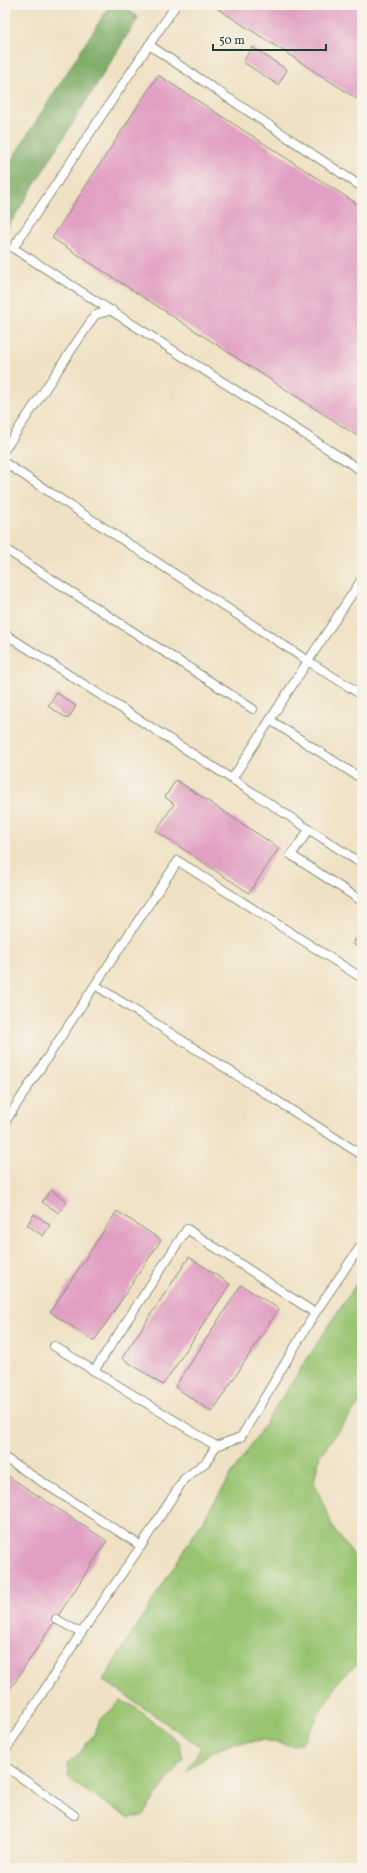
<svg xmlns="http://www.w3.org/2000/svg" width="367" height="1873" font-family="Vollkorn,serif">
<rect width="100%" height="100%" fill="#f7f3e8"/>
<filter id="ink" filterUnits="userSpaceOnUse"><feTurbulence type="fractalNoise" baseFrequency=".025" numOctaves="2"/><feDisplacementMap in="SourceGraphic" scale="8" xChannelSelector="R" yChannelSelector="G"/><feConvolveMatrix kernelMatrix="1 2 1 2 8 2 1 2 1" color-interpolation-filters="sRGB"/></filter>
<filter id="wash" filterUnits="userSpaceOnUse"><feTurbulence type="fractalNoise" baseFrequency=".012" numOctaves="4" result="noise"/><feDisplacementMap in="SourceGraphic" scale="16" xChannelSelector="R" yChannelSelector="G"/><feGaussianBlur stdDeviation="0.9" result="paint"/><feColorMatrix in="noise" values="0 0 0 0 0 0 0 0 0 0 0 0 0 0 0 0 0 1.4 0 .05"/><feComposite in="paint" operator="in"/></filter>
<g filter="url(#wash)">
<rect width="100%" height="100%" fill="#efe1c3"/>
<g fill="#98c471" stroke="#5c8052">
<polygon points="362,1275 362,1400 320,1455 314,1481 332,1526 362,1568 362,1661 341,1678 323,1707 304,1741 294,1746 264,1740 234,1743 211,1752 187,1771 201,1747 103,1680 230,1477"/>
<polygon points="121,1701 132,1705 179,1742 183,1758 142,1816 129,1818 80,1787 68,1777 67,1764 80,1753 94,1734 100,1720"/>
</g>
<polygon fill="#7aaa63" stroke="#4c744c" points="121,5 125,5 138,18 5,232 5,170 108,8"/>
<g id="blocks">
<g fill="#e1a0c3">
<polygon points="212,5 362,5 362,102"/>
<polygon points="252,47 287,70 278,85 243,62"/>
<polygon points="158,75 362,207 362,439 52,238"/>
<polygon points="57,693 76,706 68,719 48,706"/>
<polygon points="176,780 279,848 249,893 156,831 174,804 165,797"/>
<polygon points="362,930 362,950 353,944"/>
<polygon points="51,1190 67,1201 59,1213 42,1202"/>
<polygon points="117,1211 161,1240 94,1341 50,1312"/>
<polygon points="34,1214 50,1225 43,1236 27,1225"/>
<polygon points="189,1257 230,1284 163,1385 122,1358"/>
<polygon points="241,1285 279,1309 212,1412 175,1387"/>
<polygon points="5,1474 107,1541 5,1697"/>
</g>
</g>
</g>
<g filter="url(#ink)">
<use href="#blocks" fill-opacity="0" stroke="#878f7c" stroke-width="1"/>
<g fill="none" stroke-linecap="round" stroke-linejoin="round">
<g stroke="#878f7c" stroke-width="10">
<g id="lane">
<polyline points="176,5 149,45 362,187"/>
<polyline points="149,45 13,248 362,471"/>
<polyline points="5,449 95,315 112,310"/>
<polyline points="5,463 308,661 362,579"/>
<polyline points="5,549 253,709"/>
<polyline points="5,634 232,779 308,661 362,695"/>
<polyline points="270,720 362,779"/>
<polyline points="232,779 362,864"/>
<polyline points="309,830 291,855 362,901"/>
<polyline points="362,978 178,861 95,985 362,1155"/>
<polyline points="5,1122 95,985"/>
<polyline points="315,1313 362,1244"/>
<polyline points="54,1346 216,1446 206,1462 184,1479 141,1546"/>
<polyline points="94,1371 187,1229 315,1313 241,1437 216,1446"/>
<polyline points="5,1458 141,1546 81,1633"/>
<polyline points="5,1751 81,1633 56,1619"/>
<polyline points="5,1766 74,1815"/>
</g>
</g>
<use href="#lane" stroke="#fff" stroke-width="8"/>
</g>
</g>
<rect width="367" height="1873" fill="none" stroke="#f7f3e8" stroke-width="20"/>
<path d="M213 44v6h113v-6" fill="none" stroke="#1f3d34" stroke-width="2"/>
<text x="219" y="44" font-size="12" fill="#1f3d34" stroke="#f7f3e8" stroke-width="3" paint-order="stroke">50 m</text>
</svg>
